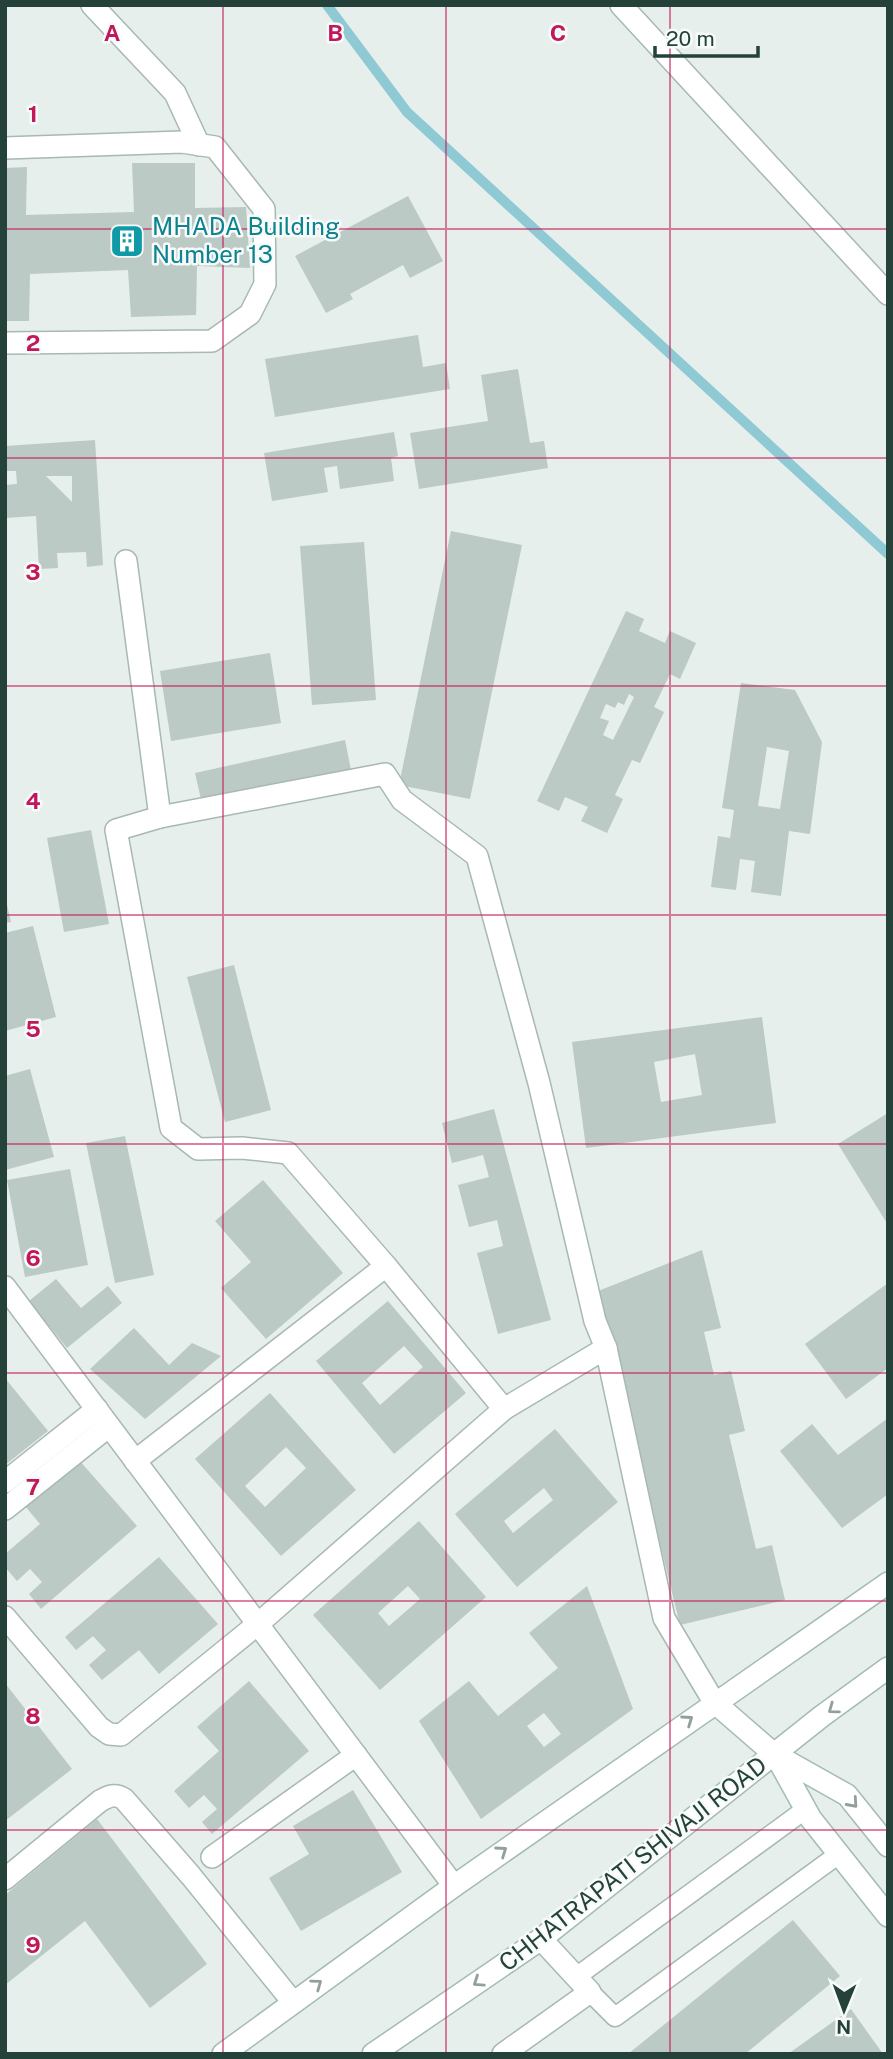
<svg xmlns="http://www.w3.org/2000/svg" width="893" height="2059" font-family="'Public Sans',sans-serif">
<rect width="100%" height="100%" fill="#e6efeb"/>
<g fill="none" stroke-linecap="round" stroke-linejoin="round">
<polyline stroke="#8ec9d4" stroke-width="10" points="327,5 407,112 888,554"/>
</g>
<g fill="#bbcac4" fill-rule="evenodd">
<polygon points="132,163 195,163 195,208 246,207 250,268 197,266 196,315 131,317 128,270 30,274 29,321 5,321 5,168 27,167 26,215 134,212"/>
<polygon points="408,196 443,261 410,278 403,265 350,294 353,299 326,313 295,256"/>
<polygon points="418,335 423,367 446,363 450,389 275,417 265,359"/>
<polygon points="518,369 530,443 544,441 548,468 419,489 410,433 488,421 481,375"/>
<polygon points="394,432 398,456 391,458 394,481 340,489 337,466 324,468 328,492 272,501 264,453"/>
<path d="M95 440 103 565 87 567 86 552 57 553 58 568 39 569 36 516 5 518V485L17 484 16 471H5V446ZM46 476H72V502Z"/>
<polygon points="451,531 522,545 470,799 399,785"/>
<polygon points="364,542 376,700 312,705 300,546"/>
<path d="M626 611 644 619 639 631 665 643 670 631 696 643 680 679 670 674 654 707 664 712 640 763 632 760 615 795 623 799 607 833 581 821 588 807 565 797 559 811 537 801ZM629 694 634 697 613 740 603 735 609 721 600 718 606 704 615 708 618 702 624 705Z"/>
<polygon points="270,653 281,723 171,741 160,671"/>
<path d="M741 683 795 690 822 742 810 834 789 831 781 896 751 892 755 861 740 859 736 890 711 887 718 836 730 838 734 810 722 808ZM767 747 789 751 780 809 758 806Z"/>
<polygon points="345,740 352,775 203,808 195,773"/>
<polygon points="91,830 109,924 64,932 47,838"/>
<polygon points="5,896 11,922 5,923"/>
<polygon points="33,926 56,1017 5,1031 5,933"/>
<polygon points="234,965 271,1110 225,1122 187,977"/>
<path d="M762 1017 776 1123 586 1148 572 1042ZM695 1054 702 1095 661 1102 654 1062Z"/>
<polygon points="30,1069 54,1157 5,1170 5,1076"/>
<polygon points="494,1109 551,1320 498,1334 477,1253 503,1246 497,1220 469,1227 458,1185 489,1177 483,1155 452,1163 442,1123"/>
<polygon points="888,1113 888,1225 838,1144"/>
<polygon points="125,1136 154,1275 115,1283 86,1143"/>
<polygon points="70,1169 88,1265 25,1277 7,1180"/>
<polygon points="263,1180 343,1273 266,1339 221,1288 251,1262 215,1221"/>
<polygon points="702,1250 721,1328 704,1332 714,1375 731,1371 745,1431 729,1435 756,1549 772,1545 785,1600 680,1625 598,1291"/>
<polygon points="56,1279 81,1308 108,1286 122,1303 67,1348 29,1301"/>
<polygon points="888,1283 888,1368 846,1399 805,1344"/>
<path d="M388 1301 466 1393 394 1454 316 1361ZM404 1346 423 1367 380 1405 362 1383Z"/>
<polygon points="134,1328 169,1365 192,1343 221,1356 145,1419 90,1369"/>
<polygon points="5,1378 48,1431 5,1465"/>
<path d="M270 1393 356 1490 281 1556 195 1459ZM286 1447 306 1468 265 1507 245 1486Z"/>
<polygon points="888,1418 888,1494 842,1528 780,1451 812,1424 838,1455"/>
<path d="M555 1429 618 1502 517 1587 455 1514ZM544 1488 553 1500 513 1533 504 1521Z"/>
<polygon points="79,1460 137,1526 41,1609 29,1594 42,1582 30,1569 17,1581 5,1567 5,1554 40,1524 25,1506"/>
<path d="M419 1521 486 1597 380 1690 313 1615ZM408 1586 420 1599 389 1626 378 1613Z"/>
<polygon points="159,1557 218,1624 159,1674 139,1650 102,1680 89,1665 106,1650 93,1636 76,1650 65,1637"/>
<path d="M587 1586 633 1709 481 1819 419 1721 469 1681 498 1716 558 1668 529 1633ZM544 1713 561 1734 544 1747 527 1726Z"/>
<polygon points="249,1681 309,1751 212,1834 202,1822 217,1809 204,1795 189,1808 174,1791 219,1751 197,1727"/>
<polygon points="5,1683 72,1769 5,1821"/>
<polygon points="353,1790 402,1872 301,1931 269,1878 309,1854 293,1826"/>
<polygon points="97,1819 207,1964 150,2008 85,1921 5,1985 5,1895"/>
<polygon points="793,1920 840,1976 745,2054 628,2054"/>
<polygon points="851,2009 883,2054 788,2054"/>
</g>
<g fill="none" stroke-linecap="round" stroke-linejoin="round">
<g stroke="#a8b8b2" stroke-width="21">
<g id="lane">
<polyline points="576,1977 806,1809"/>
<polyline points="590,1992 615,2017 839,1854"/>
</g>
</g>
<g stroke="#a8b8b2" stroke-width="24">
<g id="street">
<polyline points="92,5 175,93 199,145"/>
<polyline points="621,5 888,294"/>
<polyline points="5,148 182,142 215,147 264,209 265,284 250,314 212,341 5,343"/>
<polyline points="126,561 160,817"/>
<polyline points="5,1287 454,1886"/>
<polyline points="504,1409 386,1266 288,1153 242,1148 198,1149 171,1128 116,830 160,817 385,774 402,800 477,856 539,1083 595,1321 606,1348 664,1618 714,1702"/>
<polyline points="135,1461 386,1266"/>
<polyline points="5,1482 97,1409"/>
<polyline points="5,1509 109,1426"/>
<polyline points="5,1617 99,1727 109,1734 121,1735 259,1623 504,1409 606,1348"/>
<polyline points="212,1857 356,1755"/>
<path d="M5 1879 100 1801C109 1796 115 1793 124 1799L191 1876 292 2001"/>
<polyline points="503,2054 590,1992 541,1939"/>
</g>
</g>
<g stroke="#a4bbb3" stroke-width="24">
<g id="secondary">
<polyline points="714,1702 774,1754 847,1795 888,1846"/>
<polyline points="775,1754 811,1819 888,1916"/>
<polyline points="223,2054 454,1886 888,1583"/>
<polyline points="373,2054 541,1939 822,1716 888,1668"/>
</g>
</g>
<use href="#lane" stroke="#fff" stroke-width="18"/>
<use href="#street" stroke="#fff" stroke-width="21"/>
<use href="#secondary" stroke="#fff" stroke-width="21"/>
</g>
<defs><path id="oneway-chevron" d="M-2-3.5L2.5 0L-2 3.5" fill="none" stroke-width="1.6" stroke-linecap="round" stroke-linejoin="round" transform="scale(1.75)"/></defs>
<g stroke="#92a09c">
<use href="#oneway-chevron" transform="translate(833 1709) rotate(144)"/>
<use href="#oneway-chevron" transform="translate(688 1720) rotate(-35)"/>
<use href="#oneway-chevron" transform="translate(853 1803) rotate(48)"/>
<use href="#oneway-chevron" transform="translate(502 1851) rotate(-35)"/>
<use href="#oneway-chevron" transform="translate(478 1982) rotate(146)"/>
<use href="#oneway-chevron" transform="translate(317 1984) rotate(-36)"/>
</g>
<path fill="none" stroke="#c2185b" stroke-width="2" stroke-opacity="0.55" d="M223 5V2054M446 5V2054M670 5V2054M5 229H888M5 458H888M5 686H888M5 915H888M5 1144H888M5 1373H888M5 1601H888M5 1830H888"/>
<defs>
<g id="building-square" transform="scale(1.75)"><rect x="-9" y="-9" width="18" height="18" rx="4" fill="#0f9aa8" stroke="#f7fbf9"/><path d="M-4-6H4V6H1V3H-1V6H-4ZM-2.5-4.3h1.7v1.8h-1.7ZM.8-4.3h1.7v1.8H.8ZM-2.5-1h1.7V.8h-1.7ZM.8-1h1.7V.8H.8Z" fill="#fff"/></g>
</defs>
<g fill-rule="evenodd">
<use href="#building-square" x="127" y="241"/>
</g>
<g text-anchor="middle" stroke-width="5" stroke-linejoin="round" paint-order="stroke">
<g font-size="24" fill="#0d838f" stroke="#f7fbf9" text-anchor="start">
<text x="152" y="235">MHADA Building<tspan x="152" dy="28">Number 13</tspan></text>
</g>
<g font-size="24" fill="#24423a" stroke="#f7fbf9">
<text transform="translate(633 1864) rotate(-38)" y="8">CHHATRAPATI SHIVAJI ROAD</text>
</g>
</g>
<g font-size="23" text-anchor="middle" font-weight="bold" fill="#c2185b" stroke="#f7fbf9" stroke-width="5" stroke-linejoin="round" paint-order="stroke">
<text x="112" y="41">A</text>
<text x="335" y="41">B</text>
<text x="558" y="41">C</text>
<text x="33" y="122">1</text>
<text x="33" y="351">2</text>
<text x="33" y="580">3</text>
<text x="33" y="809">4</text>
<text x="33" y="1037">5</text>
<text x="33" y="1266">6</text>
<text x="33" y="1495">7</text>
<text x="33" y="1724">8</text>
<text x="33" y="1953">9</text>
</g>
<rect width="893" height="2059" fill="none" stroke="#24423a" stroke-width="14"/>
<g transform="translate(844 2010) rotate(181)" stroke="#f7fbf9" stroke-width="5" paint-order="stroke">
<path d="M0-5L12 26L0 18L-12 26Z" fill="#24423a"/>
<text y="-10" font-size="19" font-weight="bold" text-anchor="middle" fill="#24423a">N</text>
</g>
<path d="M655 46v10h103v-10" fill="none" stroke="#24423a" stroke-width="3.5"/>
<text x="666" y="46" font-size="21" fill="#24423a" stroke="#f7fbf9" stroke-width="5" paint-order="stroke">20 m</text>
</svg>
